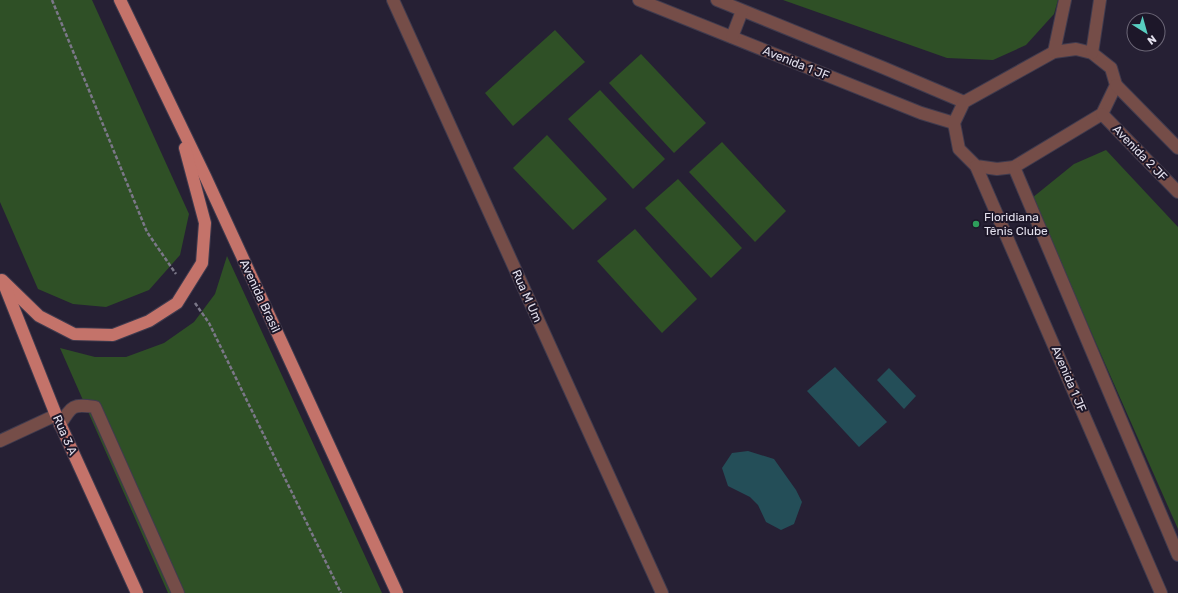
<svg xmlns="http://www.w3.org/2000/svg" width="1178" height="593" font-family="Rubik,sans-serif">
<rect width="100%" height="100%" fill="#262034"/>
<g fill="#2f5026">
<polygon points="0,0 92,0 189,214 180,255 149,290 106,307 73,304 38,289 0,202"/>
<polygon points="783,0 1058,0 1054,14 1026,45 993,60 947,58"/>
<polygon points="555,30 585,62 513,126 485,93"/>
<polygon points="641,54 706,123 674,153 609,83"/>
<polygon points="600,90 665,159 633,189 568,119"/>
<polygon points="547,135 607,199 573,230 513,168"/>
<polygon points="722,142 786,211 755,242 689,172"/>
<polygon points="1106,150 1178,227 1178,529 1032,198 1074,164"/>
<polygon points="678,179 742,248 711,278 645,208"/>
<polygon points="635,229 697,299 662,333 597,261"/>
<polygon points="227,256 382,593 168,593 60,348 95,357 126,357 164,343 194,322 215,294"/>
</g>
<g fill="#244e58">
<polygon points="835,367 887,422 859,447 807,391"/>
<polygon points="889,368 916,396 904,409 877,380"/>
<polygon points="748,451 774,459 796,490 802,502 794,524 781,530 766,522 758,505 750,497 728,486 722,468 732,453"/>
</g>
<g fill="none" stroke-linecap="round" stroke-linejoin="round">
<g stroke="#403b4e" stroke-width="14">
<g id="minor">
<polyline points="393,0 662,593"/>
<polyline points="639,0 921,113 954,123"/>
<polyline points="717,0 884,68 964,102"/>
<polyline points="732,37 742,11"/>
<polygon points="1076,49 1092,53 1111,68 1116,85 1102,114 1014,167 997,169 976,166 959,149 954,123 964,102 1054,52"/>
<polyline points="1054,52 1065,0"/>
<polyline points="1092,53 1100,0"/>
<polyline points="1116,85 1178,148"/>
<polyline points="1102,114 1178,192"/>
<polyline points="976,166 1161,593"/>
<polyline points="1014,167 1178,555"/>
<path d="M60 425C72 405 73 404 95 407L178 593"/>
<polyline points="0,441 56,415"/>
</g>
</g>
<g stroke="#403b4e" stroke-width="14">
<g id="major">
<polyline points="120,0 205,176 397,593"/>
<polyline points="2,280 39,316 74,334 113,335 149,321 177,303 202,263 205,223 185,148"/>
<polyline points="4,284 56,415 137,593"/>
</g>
</g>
<g stroke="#7b7788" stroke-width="2.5" stroke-dasharray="4 2" stroke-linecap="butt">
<polyline points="52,0 147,232 176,274"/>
<polyline points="195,303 209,323 341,593"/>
</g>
<use href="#minor" stroke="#754d48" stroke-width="12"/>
<use href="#major" stroke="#c4736a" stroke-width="12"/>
</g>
<circle fill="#2e9e5b" stroke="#1d1729" stroke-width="1.5" cx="976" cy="224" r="4"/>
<g text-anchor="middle" stroke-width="4" stroke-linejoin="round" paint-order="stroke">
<g font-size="12" fill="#e3e0ed" stroke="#1d1729">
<text transform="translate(796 63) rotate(22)" y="4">Avenida 1 JF</text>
<text transform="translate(1140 153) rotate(46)" y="4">Avenida 2 JF</text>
<text transform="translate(260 296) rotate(65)" y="4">Avenida Brasil</text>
<text transform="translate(527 296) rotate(66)" y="4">Rua M Um</text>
<text transform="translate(1069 379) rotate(67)" y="4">Avenida 1 JF</text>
<text transform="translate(65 435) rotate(66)" y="4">Rua 3 A</text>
</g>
<g font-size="12" fill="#e3e0ed" stroke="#1d1729" text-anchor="start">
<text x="984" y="221">Floridiana<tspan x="984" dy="14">Tênis Clube</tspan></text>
</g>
</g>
<g transform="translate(1146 32) rotate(143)"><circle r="19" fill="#1d1729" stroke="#6c6777"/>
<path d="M0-3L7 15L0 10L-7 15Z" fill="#58cec0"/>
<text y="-6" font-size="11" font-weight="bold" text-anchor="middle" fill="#e3e0ed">N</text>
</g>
</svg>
